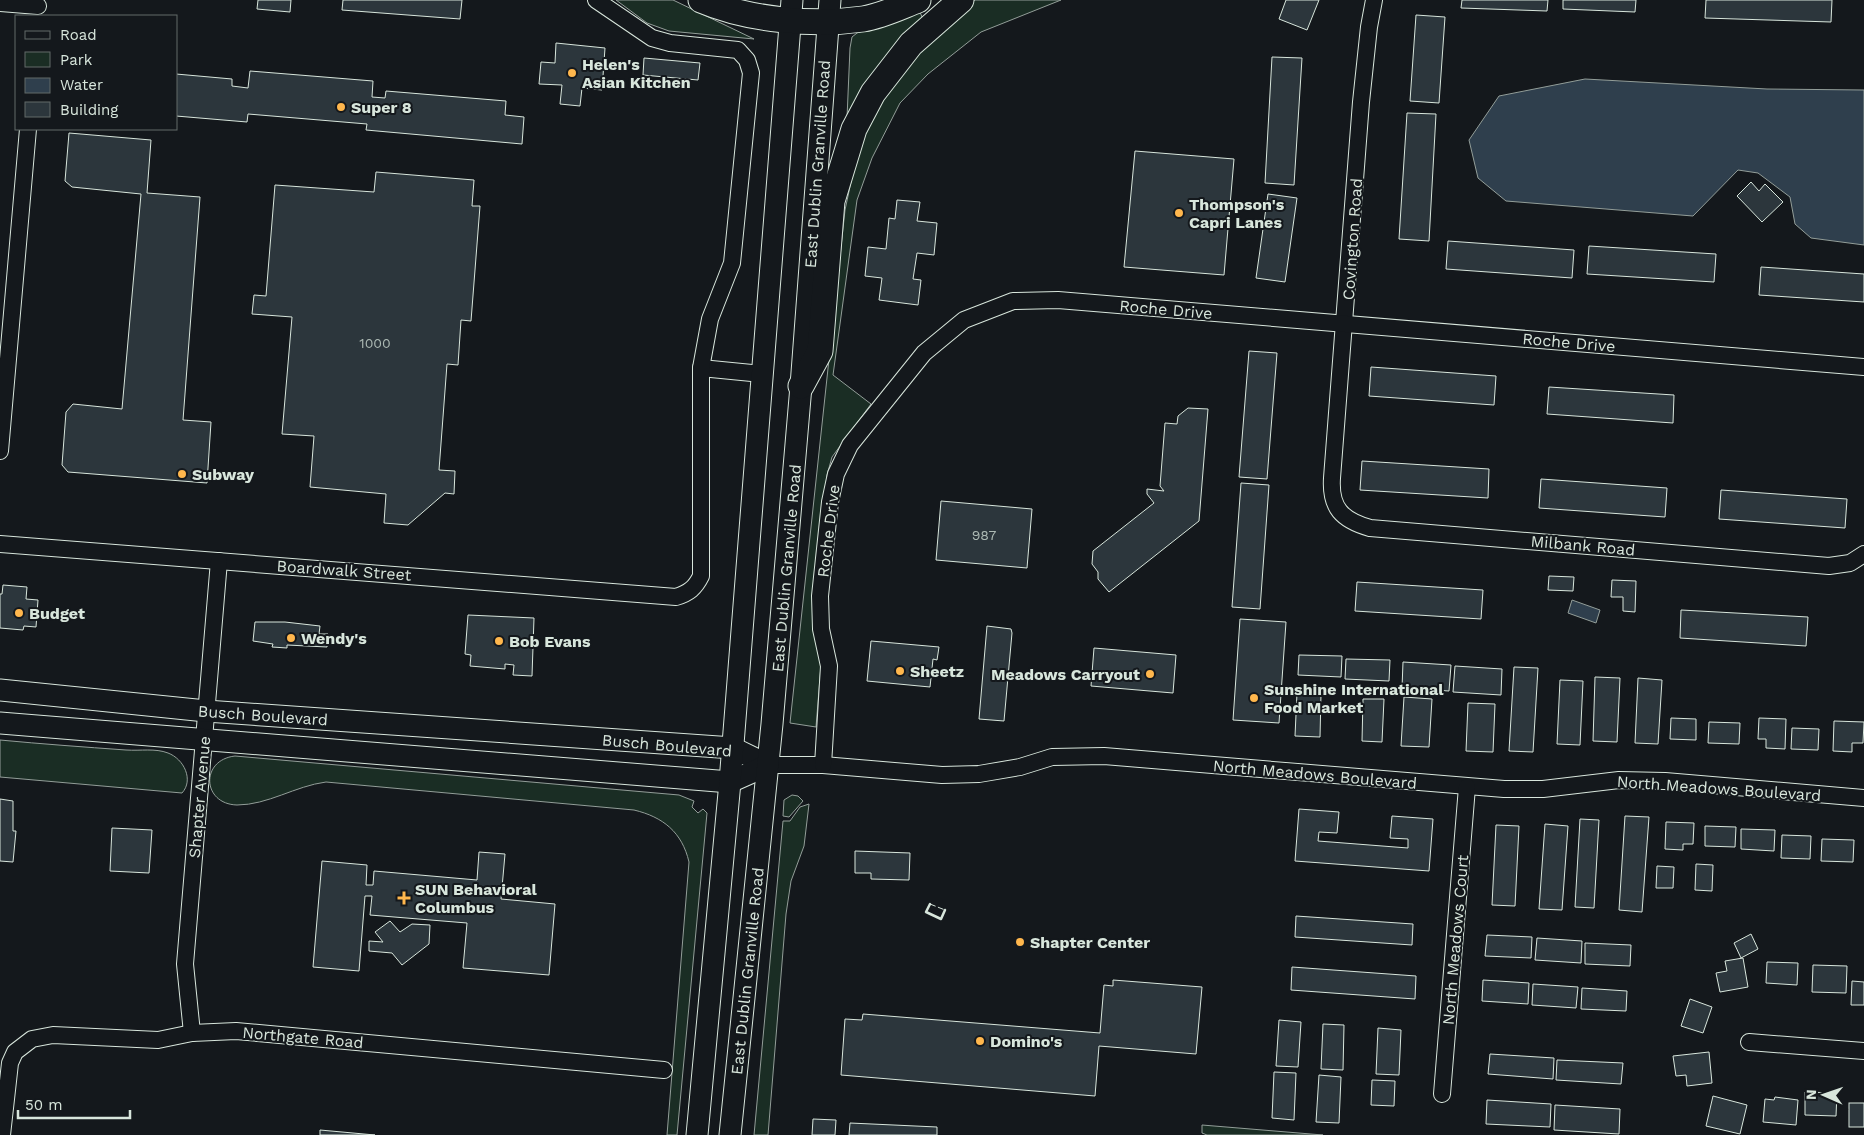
<svg xmlns="http://www.w3.org/2000/svg" width="1864" height="1135" font-family="'Work Sans',sans-serif">
<rect width="100%" height="100%" fill="#14181c"/>
<g fill="#1a2d24" stroke="#939e99">
<polygon points="616,0 673,0 754,39 669,31 647,23"/>
<path d="M975 0H1061L981 32 928 74 900 103 872 158 857 200 833 375 871 404 832 457 827 475 813 617 821 665 816 727 790 723 845 210C851 183 855 157 866 132 888 78 931 35 975 0Z"/>
<polygon points="920,12 922,17 898,45 847,118 850,48 852,37 857,33"/>
<path d="M0 740C42 744 84 747 126 750 141 751 155 748 168 753 184 759 194 780 182 793L0 777Z"/>
<path d="M235 756 679 795 694 801 692 807 698 813 703 809 707 813 677 1135H667L689 862C682 832 663 817 634 810L326 782C295 786 268 805 237 805 202 804 200 760 235 756Z"/>
<polygon points="792,795 798,796 803,801 789,817 783,816 784,800"/>
<polygon points="809,804 804,846 791,881 786,914 768,1135 754,1135 783,821 790,821 800,807"/>
<polygon points="1202,1125 1323,1135 1207,1135 1202,1133"/>
</g>
<g fill="#2f3f4d" stroke="#939e99">
<polygon points="1585,79 1767,89 1864,90 1864,245 1811,238 1795,224 1790,197 1758,173 1738,170 1693,216 1506,201 1478,178 1469,140 1499,96"/>
<polygon points="1572,600 1600,610 1596,623 1568,613"/>
</g>
<g fill="#2c363c" stroke="#d8e6dc">
<polygon points="258,0 291,0 290,12 257,9"/>
<polygon points="343,0 462,0 460,19 342,10"/>
<polygon points="1286,0 1319,0 1307,30 1279,19"/>
<polygon points="1462,0 1548,0 1547,11 1461,8"/>
<polygon points="1563,0 1636,0 1635,12 1563,9"/>
<polygon points="1706,0 1832,0 1831,22 1705,18"/>
<polygon points="1416,15 1445,17 1439,103 1410,101"/>
<polygon points="556,43 605,48 602,90 582,88 580,106 560,104 562,85 539,84 541,62 555,63"/>
<polygon points="1272,57 1302,58 1294,185 1265,183"/>
<polygon points="644,58 700,63 698,80 643,75"/>
<polygon points="250,71 373,81 372,97 385,98 386,91 506,101 505,115 524,117 522,144 366,130 367,124 248,114 247,122 176,116 176,74 232,79 232,86 248,88"/>
<polygon points="1407,113 1436,114 1429,241 1399,239"/>
<polygon points="69,133 151,140 147,193 200,197 183,420 211,422 207,483 68,472 62,465 66,412 73,404 122,409 141,194 72,187 65,181"/>
<polygon points="1135,151 1234,159 1224,275 1124,267"/>
<polygon points="376,172 474,180 472,206 480,206 471,321 461,320 458,365 447,364 439,470 455,471 454,494 445,493 408,525 384,523 386,494 310,487 314,436 282,434 292,317 252,314 254,295 266,296 275,185 374,192"/>
<polygon points="1751,182 1759,191 1765,184 1783,202 1762,222 1737,196"/>
<polygon points="1268,194 1297,198 1285,282 1256,278"/>
<polygon points="897,200 920,202 917,221 937,223 934,255 917,253 913,279 921,280 918,305 879,300 882,278 865,276 868,247 886,249 889,218 895,219"/>
<polygon points="1448,241 1574,250 1572,278 1446,269"/>
<polygon points="1589,246 1716,254 1714,282 1587,274"/>
<polygon points="1761,267 1864,274 1864,302 1759,295"/>
<polygon points="1249,351 1277,353 1267,479 1239,477"/>
<polygon points="1371,367 1496,376 1494,405 1369,396"/>
<polygon points="1549,387 1674,395 1673,423 1547,414"/>
<polygon points="1188,408 1208,409 1199,521 1109,592 1098,579 1098,572 1092,564 1093,551 1154,503 1147,494 1147,489 1164,491 1160,486 1165,423 1177,424 1178,416"/>
<polygon points="1362,461 1489,469 1488,498 1360,490"/>
<polygon points="1541,479 1667,488 1665,517 1539,508"/>
<polygon points="1241,483 1269,485 1260,609 1232,607"/>
<polygon points="1721,490 1847,499 1845,528 1719,519"/>
<polygon points="941,501 1032,509 1027,568 936,560"/>
<polygon points="1549,576 1574,577 1573,591 1548,590"/>
<polygon points="1612,580 1636,581 1635,612 1623,611 1623,597 1611,597"/>
<polygon points="1357,582 1483,590 1481,619 1355,611"/>
<polygon points="3,585 27,587 26,599 38,600 36,627 24,626 23,630 0,628 0,594 2,594"/>
<polygon points="1681,610 1808,617 1806,646 1680,638"/>
<polygon points="468,615 534,618 532,676 513,675 514,665 505,664 505,669 470,666 471,655 465,654"/>
<polygon points="1240,619 1286,622 1279,723 1233,720"/>
<polygon points="255,622 285,622 320,626 319,634 328,634 327,647 287,645 287,648 272,647 273,644 253,641"/>
<polygon points="987,626 1011,629 1012,633 1004,721 979,719"/>
<polygon points="871,641 939,647 937,660 933,659 930,687 867,681"/>
<polygon points="1094,648 1176,655 1173,693 1091,686"/>
<polygon points="1299,655 1342,656 1341,677 1298,675"/>
<polygon points="1346,659 1390,660 1389,681 1345,679"/>
<polygon points="1403,662 1451,665 1449,691 1402,688"/>
<polygon points="1455,666 1502,669 1501,695 1453,692"/>
<polygon points="1514,667 1538,668 1533,752 1509,751"/>
<polygon points="1595,677 1620,678 1617,742 1593,741"/>
<polygon points="1638,678 1662,680 1658,744 1635,743"/>
<polygon points="1560,680 1583,681 1580,745 1557,744"/>
<polygon points="1297,693 1321,694 1320,737 1295,736"/>
<polygon points="1404,697 1432,699 1429,747 1401,746"/>
<polygon points="1363,699 1384,699 1382,742 1362,741"/>
<polygon points="1468,703 1495,704 1493,752 1466,751"/>
<polygon points="1671,718 1696,719 1696,740 1670,739"/>
<polygon points="1759,718 1786,719 1785,749 1766,748 1766,739 1758,739"/>
<polygon points="1834,721 1864,722 1863,743 1852,743 1852,752 1833,751"/>
<polygon points="1709,722 1740,723 1739,744 1708,743"/>
<polygon points="1792,728 1819,729 1818,750 1791,749"/>
<polygon points="0,799 13,801 13,831 16,831 13,862 0,861"/>
<polygon points="1299,809 1339,812 1337,833 1319,832 1318,841 1408,848 1408,839 1390,838 1392,816 1433,819 1429,871 1295,861"/>
<polygon points="1625,816 1649,817 1642,912 1619,910"/>
<polygon points="1580,819 1599,820 1594,908 1575,907"/>
<polygon points="1666,822 1694,823 1693,844 1683,844 1683,850 1665,849"/>
<polygon points="1545,824 1568,826 1562,910 1539,909"/>
<polygon points="1496,825 1519,826 1515,906 1492,905"/>
<polygon points="1705,826 1736,827 1735,847 1705,846"/>
<polygon points="112,828 152,830 149,873 110,871"/>
<polygon points="1741,829 1775,830 1774,851 1741,849"/>
<polygon points="1782,835 1811,836 1810,859 1781,858"/>
<polygon points="1822,839 1854,840 1853,862 1821,861"/>
<polygon points="855,851 910,853 909,880 871,879 871,873 855,873"/>
<polygon points="479,852 505,854 501,899 555,904 549,975 463,968 467,923 370,915 372,896 365,896 359,971 313,967 322,861 367,865 366,885 373,885 374,871 477,880"/>
<polygon points="1696,864 1713,865 1712,891 1695,890"/>
<polygon points="1657,866 1674,867 1673,888 1656,888"/>
<polygon points="1296,916 1413,924 1412,945 1295,937"/>
<polygon points="390,921 400,932 412,924 430,925 429,944 402,965 392,953 369,951 369,941 383,942 375,932"/>
<polygon points="1751,934 1758,949 1741,958 1734,943"/>
<polygon points="1487,935 1532,937 1531,958 1485,956"/>
<polygon points="1537,938 1582,941 1581,963 1535,960"/>
<polygon points="1585,943 1631,945 1630,966 1585,964"/>
<polygon points="1743,958 1748,987 1720,992 1716,973 1727,971 1725,961"/>
<polygon points="1767,962 1798,963 1797,985 1766,983"/>
<polygon points="1813,965 1847,966 1846,993 1812,992"/>
<polygon points="1292,967 1416,976 1415,999 1291,990"/>
<polygon points="1113,980 1202,987 1196,1054 1099,1046 1095,1096 841,1075 845,1019 862,1020 863,1014 1100,1033 1104,985 1113,986"/>
<polygon points="1483,980 1529,983 1528,1004 1482,1001"/>
<polygon points="1852,981 1864,982 1864,1005 1851,1005"/>
<polygon points="1533,984 1578,987 1576,1008 1532,1005"/>
<polygon points="1582,988 1627,991 1626,1011 1581,1009"/>
<polygon points="1690,999 1712,1007 1703,1033 1681,1026"/>
<polygon points="1279,1020 1301,1022 1298,1067 1276,1066"/>
<polygon points="1323,1024 1344,1025 1343,1070 1321,1069"/>
<polygon points="1378,1028 1401,1030 1399,1075 1376,1074"/>
<polygon points="1709,1052 1712,1083 1687,1086 1686,1075 1676,1076 1673,1056"/>
<polygon points="1490,1054 1554,1058 1553,1079 1488,1074"/>
<polygon points="1557,1060 1623,1063 1621,1084 1556,1080"/>
<polygon points="1274,1072 1296,1073 1294,1120 1272,1118"/>
<polygon points="1319,1075 1341,1077 1339,1123 1316,1122"/>
<polygon points="1372,1080 1395,1081 1394,1106 1371,1105"/>
<polygon points="1805,1092 1837,1093 1836,1116 1805,1115"/>
<polygon points="1713,1096 1747,1105 1740,1134 1706,1126"/>
<polygon points="1775,1097 1798,1100 1796,1125 1763,1122 1765,1099 1774,1100"/>
<polygon points="1487,1100 1551,1104 1550,1127 1486,1124"/>
<rect x="1849" y="1103" width="15" height="24"/>
<polygon points="1555,1105 1620,1109 1619,1134 1554,1130"/>
<polygon points="813,1119 836,1120 835,1135 812,1135"/>
<polygon points="850,1123 937,1127 937,1135 849,1135"/>
<polygon points="320,1130 375,1135 320,1135"/>
</g>
<g fill="none" stroke-linecap="round" stroke-linejoin="round">
<g stroke="#d8e6dc" stroke-width="18">
<g id="minor">
<path d="M1374 0 1369 27 1361 102 1332 478C1330 508 1342 520 1370 528L1829 566 1850 563 1864 554"/>
<polyline points="0,3 38,6"/>
<polyline points="701,368 762,374"/>
<polyline points="0,451 28,129"/>
<path d="M0 544 676 597C689 593 695 588 701 576V368L710 319 732 263 751 73 747 60 738 50 670 43 652 38 596 0"/>
<polyline points="768,765 823,765 942,775 979,774 1020,767 1052,757 1104,756 1504,789 1543,789 1619,780 1665,781 1864,798"/>
<polyline points="823,765 829,666 821,629 820,596 830,502 836,474 850,445 924,353 964,320 1013,301 1058,300 1864,367"/>
<polyline points="192,1033 185,964 219,561"/>
<polyline points="1749,1042 1864,1051"/>
<polyline points="1442,1094 1467,787"/>
<polyline points="2,1135 10,1063 15,1052 32,1039 53,1035 158,1040 192,1033 236,1031 664,1070"/>
</g>
</g>
<g stroke="#d8e6dc" stroke-width="23">
<g id="major">
<polyline points="0,690 206,711 733,748 768,765"/>
<polyline points="0,723 730,782 768,765"/>
<polyline points="697,1135 730,782 792,0"/>
<polyline points="730,1135 772,724 801,386 830,0"/>
</g>
</g>
<g stroke="#d8e6dc" stroke-width="27">
<g id="highway">
<path d="M701 0C748 20 813 26 863 19 882 16 900 7 918 0"/>
<polyline points="801,386 820,351 832,201 854,129 873,93 911,44 961,0"/>
</g>
</g>
<use href="#minor" stroke="#14181c" stroke-width="16"/>
<use href="#major" stroke="#14181c" stroke-width="21"/>
<use href="#highway" stroke="#14181c" stroke-width="25"/>
<polyline stroke="#d8e6dc" stroke-width="1" stroke-dasharray="6 2.5" stroke-linecap="butt" points="930,904 945,910"/>
<polyline stroke="#d8e6dc" stroke-width="2.5" points="930,904 926,912 941,919 945,910"/>
</g>
<g fill="#ffb74d" stroke="#14181c" stroke-width="2">
<circle cx="572" cy="73" r="5"/>
<circle cx="341" cy="107" r="5"/>
<circle cx="1179" cy="213" r="5"/>
<circle cx="182" cy="474" r="5"/>
<circle cx="19" cy="613" r="5"/>
<circle cx="291" cy="638" r="5"/>
<circle cx="499" cy="641" r="5"/>
<circle cx="900" cy="671" r="5"/>
<circle cx="1150" cy="674" r="5"/>
<circle cx="1254" cy="698" r="5"/>
<path d="M401.5 890.5h5v5h5v5h-5v5h-5v-5h-5v-5h5z"/>
<circle cx="1020" cy="942" r="5"/>
<circle cx="980" cy="1041" r="5"/>
</g>
<g text-anchor="middle" stroke-width="4" stroke-linejoin="round" paint-order="stroke">
<g font-size="14" fill="#adbab4">
<text x="375" y="348">1000</text>
<text x="984" y="540">987</text>
</g>
<g font-size="16" font-weight="bold" fill="#d8e6dc" stroke="#14181c" text-anchor="start">
<text x="582" y="70">Helen's<tspan x="582" dy="18">Asian Kitchen</tspan></text>
<text x="351" y="113">Super 8</text>
<text x="1189" y="210">Thompson's<tspan x="1189" dy="18">Capri Lanes</tspan></text>
<text x="192" y="480">Subway</text>
<text x="29" y="619">Budget</text>
<text x="301" y="644">Wendy's</text>
<text x="509" y="647">Bob Evans</text>
<text x="910" y="677">Sheetz</text>
<text x="1140" y="680" text-anchor="end">Meadows Carryout</text>
<text x="1264" y="695">Sunshine International<tspan x="1264" dy="18">Food Market</tspan></text>
<text x="415" y="895">SUN Behavioral<tspan x="415" dy="18">Columbus</tspan></text>
<text x="1030" y="948">Shapter Center</text>
<text x="990" y="1047">Domino's</text>
</g>
<g font-size="16" fill="#d8e6dc" stroke="#14181c">
<text transform="translate(817 164) rotate(-86)" y="6">East Dublin Granville Road</text>
<text transform="translate(1352 239) rotate(-86)" y="6">Covington Road</text>
<text transform="translate(1166 309) rotate(5)" y="6">Roche Drive</text>
<text transform="translate(1569 342) rotate(5)" y="6">Roche Drive</text>
<text transform="translate(828 531) rotate(-83)" y="6">Roche Drive</text>
<text transform="translate(1583 545) rotate(5)" y="6">Milbank Road</text>
<text transform="translate(786 568) rotate(-85)" y="6">East Dublin Granville Road</text>
<text transform="translate(344 570) rotate(4)" y="6">Boardwalk Street</text>
<text transform="translate(263 715) rotate(4)" y="6">Busch Boulevard</text>
<text transform="translate(667 745) rotate(5)" y="6">Busch Boulevard</text>
<text transform="translate(1315 774) rotate(5)" y="6">North Meadows Boulevard</text>
<text transform="translate(1719 788) rotate(4)" y="6">North Meadows Boulevard</text>
<text transform="translate(199 797) rotate(-85)" y="6">Shapter Avenue</text>
<text transform="translate(1455 940) rotate(-85)" y="6">North Meadows Court</text>
<text transform="translate(747 971) rotate(-84)" y="6">East Dublin Granville Road</text>
<text transform="translate(303 1037) rotate(5)" y="6">Northgate Road</text>
</g>
</g>
<rect x="15" y="15" width="162" height="115" fill="#14181c" stroke="#626a69"/>
<rect x="25" y="31" width="25" height="8" fill="#14181c" stroke="#626a69"/>
<text x="60" y="40" font-size="15" fill="#d8e6dc">Road</text>
<rect x="25" y="52" width="25" height="15" fill="#1a2d24" stroke="#626a69"/>
<text x="60" y="65" font-size="15" fill="#d8e6dc">Park</text>
<rect x="25" y="78" width="25" height="15" fill="#2f3f4d" stroke="#626a69"/>
<text x="60" y="90" font-size="15" fill="#d8e6dc">Water</text>
<rect x="25" y="102" width="25" height="15" fill="#2c363c" stroke="#626a69"/>
<text x="60" y="115" font-size="15" fill="#d8e6dc">Building</text>
<g transform="translate(1824 1095) rotate(272)" stroke="#14181c" stroke-width="4" paint-order="stroke">
<path d="M0-4L9 19L0 12L-9 19Z" fill="#d8e6dc"/>
<text y="-8" font-size="14" font-weight="bold" text-anchor="middle" fill="#d8e6dc">N</text>
</g>
<path d="M18 1110v8h112v-8" fill="none" stroke="#d8e6dc" stroke-width="2.5"/>
<text x="25" y="1110" font-size="15" fill="#d8e6dc" stroke="#14181c" stroke-width="4" paint-order="stroke">50 m</text>
</svg>
